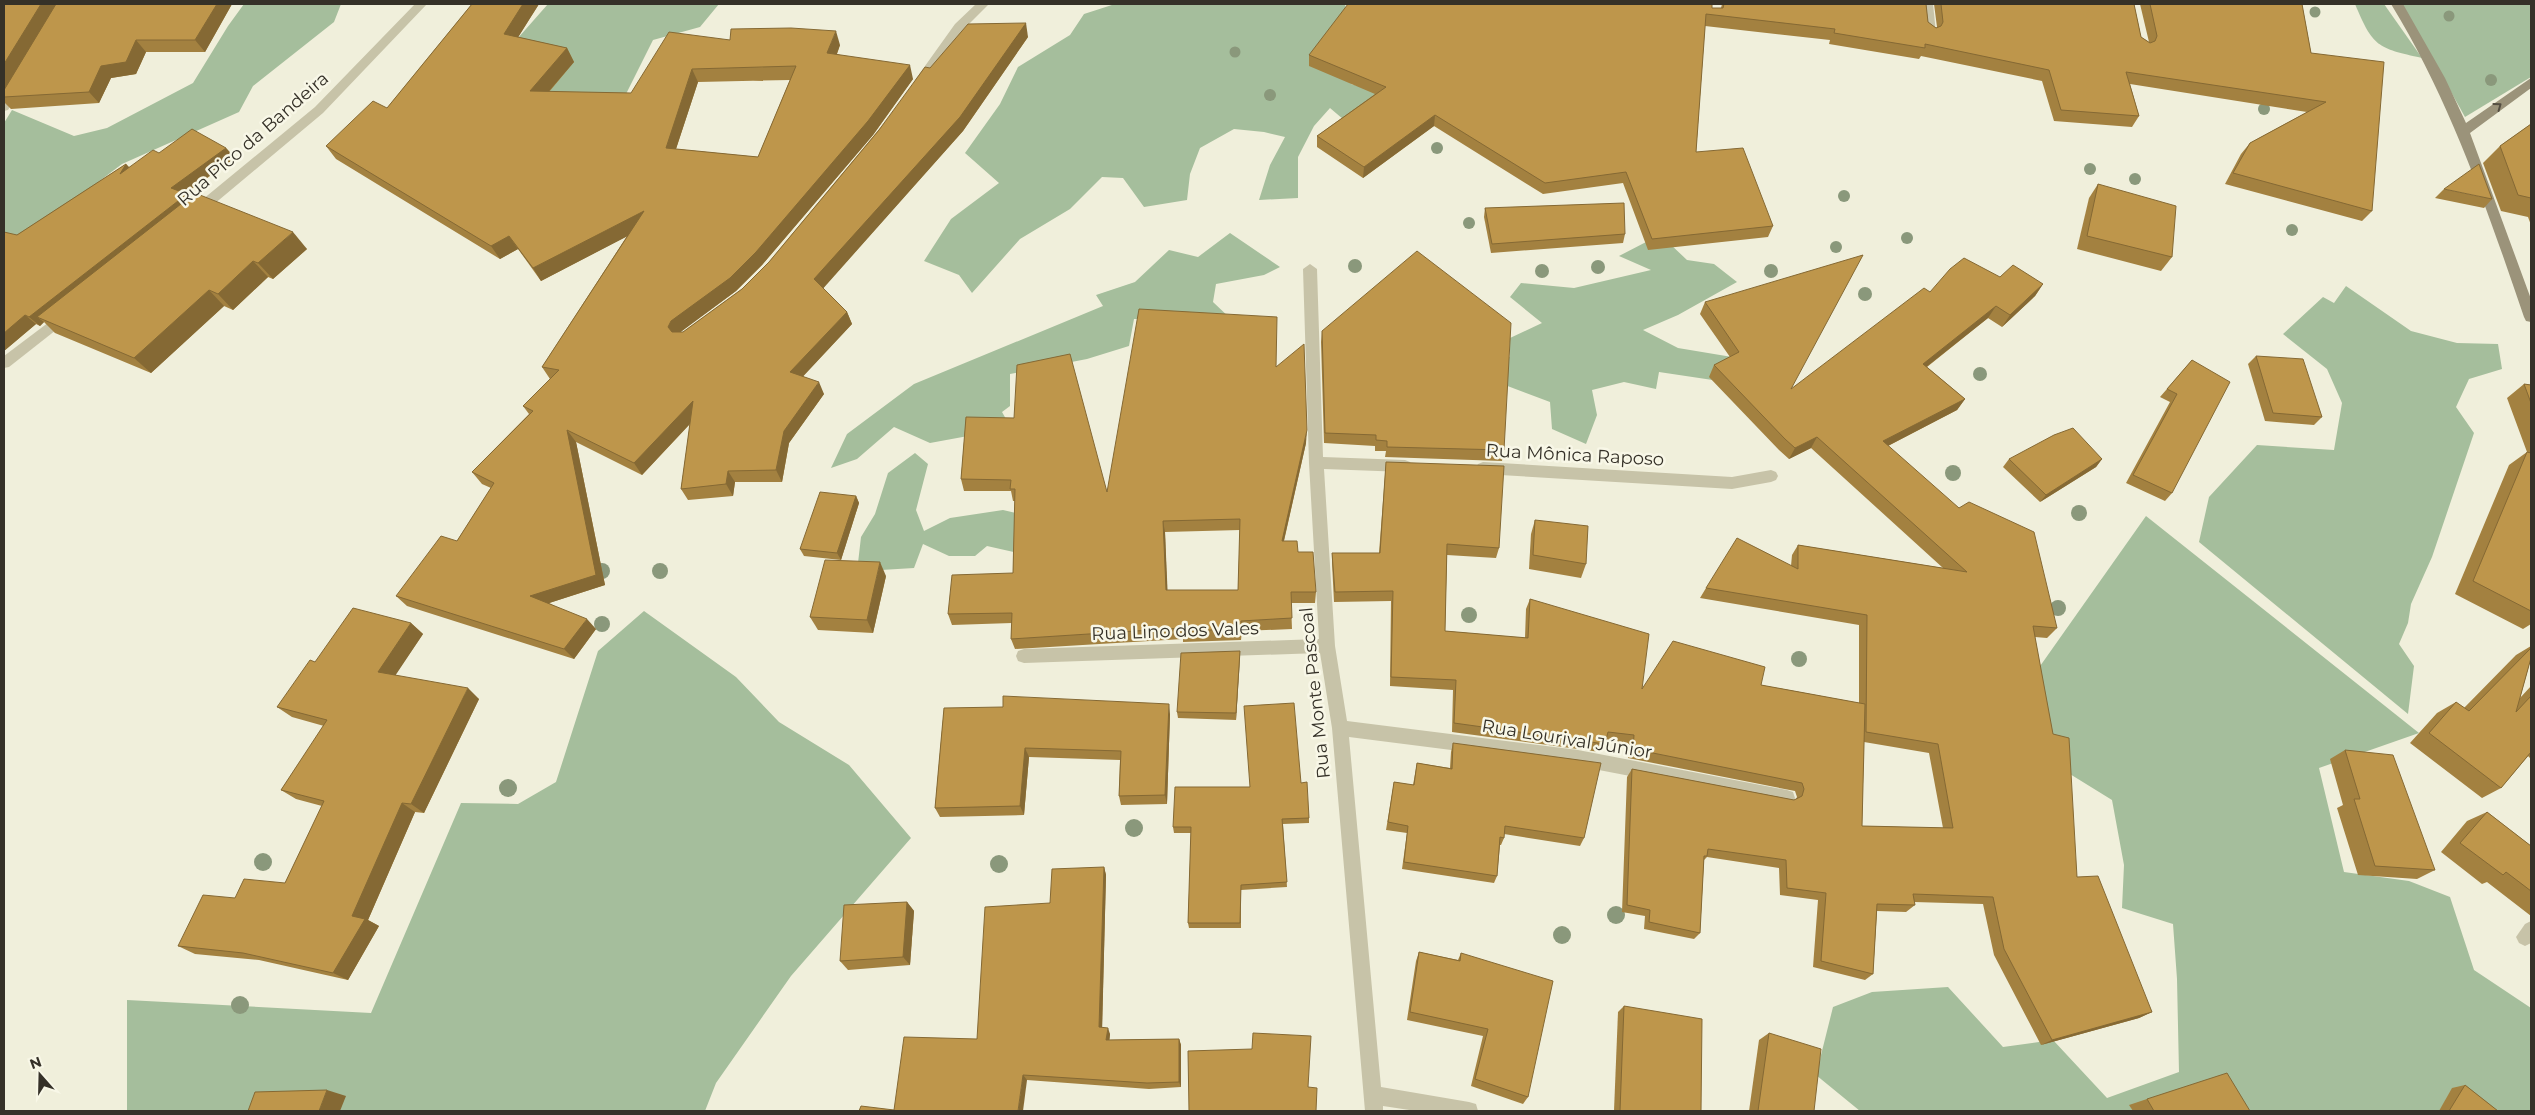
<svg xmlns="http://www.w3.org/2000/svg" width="2535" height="1115" font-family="Montserrat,sans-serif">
<rect width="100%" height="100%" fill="#f0efdb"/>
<g fill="#a5be9c">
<polygon points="244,4 341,4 334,22 253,86 239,112 122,164 18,243 4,232 4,123 12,110 74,136 107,128 193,83 228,26"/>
<polygon points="548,4 719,4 700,27 653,40 620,106 469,119 518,38"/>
<polygon points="1115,4 1345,4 1348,27 1345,54 1351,84 1412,101 1357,131 1330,108 1314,126 1298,157 1298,198 1259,200 1270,165 1285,137 1264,132 1234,129 1200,148 1190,174 1187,200 1144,207 1123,178 1102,177 1070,209 1020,239 972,293 959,275 924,261 951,219 999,183 965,153 1000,104 1018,67 1070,35 1084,14"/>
<path d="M2355 4H2384L2422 58C2377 48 2373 47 2355 4Z"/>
<polygon points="2402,4 2531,4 2531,77 2465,117"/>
<polygon points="1230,233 1280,267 1264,275 1216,284 1213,302 1232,320 1134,319 1129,346 1087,359 1010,374 1010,406 1002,412 1006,419 968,436 930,443 894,427 857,459 831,468 847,434 914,384 1103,306 1096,295 1135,282 1169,250 1198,257"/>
<polygon points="1648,241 1669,243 1687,260 1714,264 1737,282 1678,315 1643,330 1678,348 1750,360 1746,385 1659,372 1656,389 1624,382 1592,390 1597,415 1586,444 1552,429 1550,402 1489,379 1482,340 1510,357 1510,338 1542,323 1510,297 1521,283 1574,288 1651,270 1619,256"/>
<polygon points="2346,286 2411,331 2457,343 2498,344 2502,369 2469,379 2456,407 2474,433 2432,557 2411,604 2408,623 2399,644 2414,666 2408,714 2199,542 2209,497 2257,445 2334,450 2342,403 2327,369 2283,334 2323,297 2334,303"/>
<polygon points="915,453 928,464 916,510 924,531 950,518 1003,510 1024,515 1022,554 987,546 975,556 949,556 923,544 914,568 881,570 858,563 861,537 875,514 888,473"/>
<polygon points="2146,516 2419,733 2319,768 2344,872 2409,881 2450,897 2474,970 2531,1008 2531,1111 1860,1111 1816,1075 1833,1007 1872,992 1948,987 2003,1047 2053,1040 2107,1098 2179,1072 2177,979 2173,924 2122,908 2124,865 2112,800 2044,758 2031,679"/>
<polygon points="644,611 736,677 779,722 849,765 911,838 791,976 716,1083 705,1111 127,1111 127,1000 371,1013 461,803 518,804 556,782 598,651"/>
</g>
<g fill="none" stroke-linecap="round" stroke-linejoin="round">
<g fill="#c7c3a8" fill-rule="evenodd">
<polygon points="415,4 427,4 323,113 201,215 191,215 190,212 191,209 315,107"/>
<polygon points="976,4 989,4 963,30 923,86 915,86 915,80 955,24"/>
<polygon points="1921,4 1933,4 1936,33 1934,36 1930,37 1924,33"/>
<polygon points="16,83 22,87 8,110 4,111 4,97 12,84"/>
<polygon points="1310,264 1317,269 1323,457 1405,460 1410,462 1412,466 1410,470 1405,472 1324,469 1335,646 1347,721 1578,750 1787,790 1793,792 1795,798 1793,804 1787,806 1578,766 1349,737 1381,1087 1469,1102 1476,1104 1478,1111 1416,1111 1383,1106 1383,1111 1365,1111 1332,728 1320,653 1024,663 1018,661 1016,656 1018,651 1024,649 1319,639 1309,463 1303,269"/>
<polygon points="65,310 70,311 72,315 70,319 9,367 4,368 4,356"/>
<polygon points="1483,462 1732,477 1771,470 1776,472 1778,476 1776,480 1771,482 1732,489 1483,474 1478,472 1476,468 1478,464"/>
<polygon points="2531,921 2531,943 2525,946 2519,943 2516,937 2525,924"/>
</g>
<path fill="#9b937a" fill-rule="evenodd" d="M2391 4H2403L2445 78 2466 123 2531 78V88L2470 133 2531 299V322L2526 321 2524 317C2487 209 2451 102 2391 4Z"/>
</g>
<g fill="#8a987b">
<circle cx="2315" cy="12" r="5.5"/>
<circle cx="2449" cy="16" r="5.5"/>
<circle cx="1235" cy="52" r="5.5"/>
<circle cx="2491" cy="80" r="6"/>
<circle cx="1270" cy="95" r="6"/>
<circle cx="2264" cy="109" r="6"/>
<circle cx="1437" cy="148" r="6"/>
<circle cx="2090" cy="169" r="6"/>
<circle cx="2135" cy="179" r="6"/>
<circle cx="1844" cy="196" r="6"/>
<circle cx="1469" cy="223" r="6"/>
<circle cx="2292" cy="230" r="6"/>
<circle cx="1907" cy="238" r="6"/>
<circle cx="1836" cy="247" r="6"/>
<circle cx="1355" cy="266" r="7"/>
<circle cx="1598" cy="267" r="7"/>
<circle cx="1542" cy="271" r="7"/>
<circle cx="1771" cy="271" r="7"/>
<circle cx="1865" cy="294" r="7"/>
<circle cx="1980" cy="374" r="7"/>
<circle cx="1953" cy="473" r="8"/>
<circle cx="2079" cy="513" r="8"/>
<circle cx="602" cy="571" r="8"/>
<circle cx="660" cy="571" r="8"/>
<circle cx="2058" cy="608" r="8"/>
<circle cx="1469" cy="615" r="8"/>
<circle cx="602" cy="624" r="8"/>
<circle cx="1799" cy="659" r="8"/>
<circle cx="508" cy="788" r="9"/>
<circle cx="1134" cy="828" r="9"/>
<circle cx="263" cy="862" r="9"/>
<circle cx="999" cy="864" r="9"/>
<circle cx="1616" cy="915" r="9"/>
<circle cx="1562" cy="935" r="9"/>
<circle cx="240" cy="1005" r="9"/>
</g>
<g fill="#a38140" fill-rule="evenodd">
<polygon points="4,4 232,4 205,52 146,52 136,74 111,78 99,103 11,109 4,102"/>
<path d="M472 4H539L518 37 567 48 574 62 549 92 631 93 730 40 840 45 837 54 913 79 873 135 762 265 736 291 680 332H683L742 289 769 262 930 68 1028 37 963 131 823 288 847 312 852 324 803 376 824 394 789 443 782 482H735L733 496 688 500 681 489 690 424 642 475 576 442 605 585 549 603 596 629 574 659 407 606 396 596 457 541 491 488 482 484 472 472 529 414 523 406 550 379 542 367 627 236 541 281 518 249 500 259 336 159 326 146 387 108ZM790 80 758 157 676 149 698 82Z"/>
<polygon points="1722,4 1926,4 1928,22 1936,28 1937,27 1934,4 2134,4 2141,37 2149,42 2140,4 2302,4 2311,53 2372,211 2362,221 2225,184 2241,154 2250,143 2307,112 2130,84 2139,116 2132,127 2054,121 2042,81 1921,56 1919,59 1829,44 1830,40 1705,26 1696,152 1773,226 1768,237 1648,250 1623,183 1543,194 1434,126 1363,178 1317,147 1317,136 1375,94 1309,66 1309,55 1712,8 1721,8"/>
<polygon points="2531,124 2531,225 2528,217 2501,211 2483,163 2500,146"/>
<polygon points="226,148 235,158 185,194 190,197 307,249 273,279 268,277 233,310 224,306 151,373 55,333 44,322 40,326 36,324 4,351 17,235 126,164 129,167"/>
<polygon points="2098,184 2172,257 2161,271 2077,249 2089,198"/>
<polygon points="2444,189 2492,199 2484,208 2435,198"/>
<polygon points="1485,208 1625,234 1623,243 1491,253 1484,217"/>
<path d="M2000 277 2043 284 2035 296 2002 327 1988 318 1927 367 1965 399 1957 410 1888 446 2057 628 2047 638 2035 637 2077 877 2152 1012 2139 1018 2041 1045 1994 955 1983 904 1914 902 1915 905 1906 912 1877 911 1873 974 1865 980 1813 967 1818 900 1780 895 1779 868 1707 857 1704 860 1700 933 1694 939 1644 929 1645 916 1622 912 1627 777 1632 769 1794 800 1796 799 1797 797 1795 791 1628 758 1629 744 1606 741 1600 752 1452 732 1453 690 1390 686 1391 601 1334 602 1332 563V553H1379L1386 462 1499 548 1496 558 1447 555 1445 631 1525 638 1526 609 1530 599 1642 689 1761 685 1859 703V625L1700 598 1706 588 1791 566 1792 555 1798 545 1943 568 1811 448 1789 459 1779 450 1709 377 1714 365 1730 357 1700 314 1705 302 1791 389 1930 292ZM1864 742 1929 753 1943 828 1862 826Z"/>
<polygon points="1322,331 1504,450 1502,461 1385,457 1386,451 1375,451 1375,446 1324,443 1321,342"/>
<polygon points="2256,356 2322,417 2314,425 2265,421 2248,364"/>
<polygon points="2192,360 2172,493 2165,501 2126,483 2170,402 2160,397"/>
<path d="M1276 367 1306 443 1284 541 1298 552 1316 592 1315 603H1291L1292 629 1242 631 1241 640 1183 642V639L1015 649 1011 639 1012 623 952 625 948 614 1013 573 1015 501H1013L1011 491H964L961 479 966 417 1107 492ZM1240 530 1238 590H1167L1165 532Z"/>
<polygon points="2524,384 2531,385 2531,624 2523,629 2455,594 2509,465 2527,452 2507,398"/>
<polygon points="2009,459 2102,459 2096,467 2040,502 2003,467"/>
<polygon points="856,496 859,503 841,560 804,556 800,549"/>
<polygon points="1535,520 1586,564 1581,578 1529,569 1531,534"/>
<polygon points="886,576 873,633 818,630 810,617"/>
<polygon points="411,623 423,634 395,675 479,699 424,813 415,812 368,920 379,926 348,980 259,960 195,954 178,946 235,898 285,883 322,806 296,799 281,790 324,726 292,717 277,707 315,662"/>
<polygon points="2531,646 2531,658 2520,698 2531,686 2531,759 2528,756 2501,788 2482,798 2410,743 2437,713 2456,702 2464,708 2516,655"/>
<polygon points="1240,651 1236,720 1178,718 1177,712"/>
<polygon points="944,708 1170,714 1167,804 1121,805 1119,796 1120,760 1029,757 1024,815 940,817 935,808"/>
<polygon points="1453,743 1584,838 1580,846 1504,834 1504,838 1501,845 1500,845 1497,876 1494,883 1402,869 1407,833 1386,830 1394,782 1413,785 1417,763 1450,768 1451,752"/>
<polygon points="2345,750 2435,870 2417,879 2358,875 2337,808 2343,805 2330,759"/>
<polygon points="1301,783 1309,818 1309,823 1283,824 1287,887 1241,890 1241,928 1189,928 1188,923 1191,833 1174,833 1173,827 1250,787"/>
<polygon points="2487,812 2531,846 2531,916 2487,882 2482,884 2441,852 2467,821"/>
<polygon points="1104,867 1106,875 1102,1027 1110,1034 1109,1040 1179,1039 1181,1045 1181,1087 1149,1089 1027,1080 894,1110 977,1039 1050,903"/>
<polygon points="907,902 914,911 910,965 848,970 840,961"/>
<polygon points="1419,952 1458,960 1461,953 1528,1097 1523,1104 1471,1086 1483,1036 1407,1020 1416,961"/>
<polygon points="1624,1006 1701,1111 1614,1111 1618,1012"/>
<polygon points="1769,1033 1814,1111 1749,1111 1759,1040"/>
<polygon points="2465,1085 2498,1111 2439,1111 2452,1088"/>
<polygon points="2147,1099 2250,1111 2133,1111 2129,1105"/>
</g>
<g fill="#856934">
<polygon points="41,4 59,4 4,94 4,64"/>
<polygon points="217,4 232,4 205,52 195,40"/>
<polygon points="523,4 539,4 512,47 504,34"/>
<polygon points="1026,23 1028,37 963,131 820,292 814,279"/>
<polygon points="836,31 840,45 832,67 827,53"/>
<polygon points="136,40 146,52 136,74 111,78 99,103 89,92 101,66"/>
<polygon points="567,48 574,62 537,105 530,91"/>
<polygon points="910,65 913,79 873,135 762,265 736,291 678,334 675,340 668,327 671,321"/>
<polygon points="692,69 698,82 672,161 666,148"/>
<polygon points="1435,115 1434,126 1363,178 1364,167"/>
<polygon points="226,148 235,158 179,197 171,188"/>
<polygon points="126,164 135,174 120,174"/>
<polygon points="187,194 196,204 37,317 44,322 40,326 29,317"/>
<polygon points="644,211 651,224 541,281 533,268"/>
<polygon points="293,232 307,249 273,279 258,263"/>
<polygon points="509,236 518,249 500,259 491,246"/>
<polygon points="253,261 268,277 233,310 218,294"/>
<polygon points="2043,284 2035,296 2002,327 2010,315"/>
<polygon points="209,290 224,306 151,373 134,358"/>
<polygon points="1996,306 1988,318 1916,375 1923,364"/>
<polygon points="847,312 852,324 796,384 790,372"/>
<polygon points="25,315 36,324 4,351 4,333"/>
<polygon points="819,382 824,394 789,443 782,482 776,470 784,431"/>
<polygon points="1965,399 1957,410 1876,452 1883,441"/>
<polygon points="693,401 700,413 642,475 634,463"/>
<polygon points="567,430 576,442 605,585 540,606 530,596"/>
<polygon points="1307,430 1306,443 1281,553 1282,541"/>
<polygon points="1817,437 1811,448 1789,459 1795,448"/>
<polygon points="2102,459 2096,467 2040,502 2046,495"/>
<polygon points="728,471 735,482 733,496 726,484"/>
<polygon points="856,496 859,503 841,560 837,553"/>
<polygon points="1163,521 1165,532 1168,601 1166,590"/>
<polygon points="880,562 886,576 873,633 867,620"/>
<polygon points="587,619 596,629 574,659 564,649"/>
<polygon points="411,623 423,634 391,682 378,672"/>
<polygon points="1240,651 1240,658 1236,720 1236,713"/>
<polygon points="468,688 479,699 424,813 411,804"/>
<polygon points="1169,704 1170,714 1167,804 1165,795"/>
<polygon points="1025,748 1029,757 1024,815 1020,806"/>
<polygon points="402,803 415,812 368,920 379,926 348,980 333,973 352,916"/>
<polygon points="1104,867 1106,875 1102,1033 1099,1027"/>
<polygon points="907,902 914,911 910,965 903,957"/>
<polygon points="2152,1012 2139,1018 2041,1045 2052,1040"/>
<polygon points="1108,1028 1110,1034 1109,1046 1106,1040"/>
<polygon points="1179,1039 1181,1045 1181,1087 1179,1082"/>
<polygon points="1023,1075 1027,1080 1023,1111 1018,1111"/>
<polygon points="327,1090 346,1096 340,1111 319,1111"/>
</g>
<g fill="#be964b" stroke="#856934" fill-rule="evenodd">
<polygon points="4,4 41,4 4,64"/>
<polygon points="56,4 217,4 195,40 136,40 126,62 101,66 89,92 4,97 4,90"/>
<path d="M472 4H523L504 34 567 48 530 91 631 93 669 32 730 40 731 29 791 28 836 31 827 53 910 65 868 121 756 252 730 278 671 321 668 327 672 332H683L742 289 769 262 879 130 925 67 930 68 968 24 1026 23 960 117 814 279 847 312 790 372 819 382 784 431 776 470 728 471 726 484 681 489 693 401 634 463 567 430 596 575 530 596 587 619 564 649 396 596 441 536 457 541 494 483 472 472 533 411 523 406 559 370 542 367 644 211 533 268 509 236 491 246 326 146 373 101 387 108ZM796 66 758 157 666 148 692 69Z"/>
<polygon points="1348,4 1712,4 1712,8 1723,8 1724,4 1926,4 1928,22 1936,28 1941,26 1943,22 1941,4 2134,4 2141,37 2150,43 2155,41 2157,36 2150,4 2302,4 2311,53 2384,62 2372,211 2233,173 2250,143 2326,102 2126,72 2139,116 2061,110 2049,70 1925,44 1925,48 1834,33 1835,29 1706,14 1696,152 1743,148 1773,226 1652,239 1626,172 1545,183 1435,115 1364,167 1317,136 1386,87 1309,55"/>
<polygon points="2531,124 2531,198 2518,195 2500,146"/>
<polygon points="192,129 226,148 171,188 187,194 29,317 25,315 4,333 4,232 17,235 126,164 120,174 153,150 159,153"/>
<polygon points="2479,164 2492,199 2444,189"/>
<polygon points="2098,184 2176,206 2172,257 2087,236"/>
<polygon points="195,193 293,232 258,263 253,261 218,294 209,290 134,358 37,317"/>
<polygon points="1624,203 1625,234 1492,244 1485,208"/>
<polygon points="1417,251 1511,323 1504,450 1387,447 1387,441 1376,440 1376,435 1325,433 1322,331"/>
<polygon points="1863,255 1791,389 1924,288 1930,292 1950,269 1964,258 2000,277 2013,265 2043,284 2010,315 1996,306 1923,364 1965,399 1883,441 1959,508 1969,502 2034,532 2057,628 2033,626 2053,734 2069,738 2077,877 2098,876 2152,1012 2052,1040 2004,949 1993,897 1913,894 1915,905 1877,904 1873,974 1821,961 1826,893 1787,888 1786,860 1708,849 1707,856 1704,856 1700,933 1649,922 1650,910 1627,905 1632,769 1794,800 1802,796 1804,789 1802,783 1633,749 1634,735 1608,732 1605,744 1454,723 1456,680 1391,677 1393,591 1335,592 1332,553 1380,553 1386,462 1504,466 1499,548 1447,544 1445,631 1528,638 1530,599 1649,634 1642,689 1673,641 1765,667 1761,685 1865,704 1862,826 1953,828 1938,744 1866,732 1867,615 1706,588 1737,538 1798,569 1798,545 1967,572 1817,437 1795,448 1785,439 1714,365 1739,352 1705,302"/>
<path d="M1139 309 1277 317 1276 367 1304 344 1307 430 1282 541H1297L1298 552H1313L1316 592H1291L1292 618 1241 621V629L1182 631V628L1011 639 1012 613 948 614 952 575 1013 573 1015 489H1010L1011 480 961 479 966 417 1014 418 1017 365 1070 354 1107 492ZM1240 519 1238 590H1166L1163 521Z"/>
<polygon points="2256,356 2303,359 2322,417 2273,413"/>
<polygon points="2192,360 2230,382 2172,493 2133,475 2177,394 2167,389"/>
<polygon points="2524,384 2531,385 2531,403"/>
<polygon points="2073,428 2102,459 2046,495 2009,459 2054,435"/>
<polygon points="2527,452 2531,453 2531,611 2473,581"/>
<polygon points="820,492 856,496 837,553 800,549"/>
<polygon points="1535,520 1588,526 1586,564 1533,555"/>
<polygon points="825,560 880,562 867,620 810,617"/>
<polygon points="353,608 411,623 378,672 468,688 411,804 402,803 352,916 365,919 333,973 243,953 178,946 203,895 235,898 244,879 285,883 324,801 281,790 327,720 277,707 310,660 315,662"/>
<polygon points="2531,648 2531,658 2516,712 2531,696 2531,752 2501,788 2429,733 2456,702 2469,711"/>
<polygon points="1240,651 1236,713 1177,712 1181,653"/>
<polygon points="1003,696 1169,704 1165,795 1119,796 1121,751 1025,748 1020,806 935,808 944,708 1003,707"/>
<polygon points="1294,703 1301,783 1307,782 1309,818 1282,819 1287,882 1241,885 1240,923 1188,923 1191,827 1173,827 1175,787 1250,787 1244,706"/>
<polygon points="1453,743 1601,763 1584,838 1505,826 1504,838 1500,837 1497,876 1404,862 1408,826 1388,822 1394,782 1414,785 1417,763 1452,769"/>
<polygon points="2345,750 2393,755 2435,870 2375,866 2354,799 2360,799"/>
<polygon points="2487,812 2531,846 2531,891 2506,872 2503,875 2460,843"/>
<polygon points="1104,867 1099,1027 1108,1028 1106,1040 1179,1039 1179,1082 1147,1083 1023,1075 1018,1111 859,1111 861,1106 894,1110 904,1037 977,1039 985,907 1050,903 1052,869"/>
<polygon points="907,902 903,957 840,961 844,905"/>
<polygon points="1419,952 1460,961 1461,953 1553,981 1528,1097 1475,1079 1488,1029 1410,1012"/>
<polygon points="1624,1006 1702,1019 1701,1111 1620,1111"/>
<polygon points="1253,1033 1311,1036 1308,1087 1317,1088 1316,1111 1189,1111 1188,1051 1252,1049"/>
<polygon points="1769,1033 1821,1049 1814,1111 1758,1111"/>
<polygon points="2227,1073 2250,1111 2154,1111 2147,1099"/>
<polygon points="2465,1085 2498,1111 2449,1111"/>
<polygon points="327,1090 319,1111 248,1111 255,1092"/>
</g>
<defs><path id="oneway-chevron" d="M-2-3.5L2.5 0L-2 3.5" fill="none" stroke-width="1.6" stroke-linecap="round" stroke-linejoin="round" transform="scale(1.25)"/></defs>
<use stroke="#544e41" href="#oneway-chevron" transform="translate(2498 106) rotate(-36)"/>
<g text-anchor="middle" stroke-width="5" stroke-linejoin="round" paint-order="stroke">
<g font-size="18" fill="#353128" stroke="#f8f7e7">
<text transform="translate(253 139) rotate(-41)" y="6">Rua Pico da Bandeira</text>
<text transform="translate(1575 455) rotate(3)" y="6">Rua Mônica Raposo</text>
<text transform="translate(1175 631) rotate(-2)" y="6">Rua Lino dos Vales</text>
<text transform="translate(1315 693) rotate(-96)" y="6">Rua Monte Pascoal</text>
<text transform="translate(1567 739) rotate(9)" y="6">Rua Lourival Júnior</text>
</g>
</g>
<rect width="2535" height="1115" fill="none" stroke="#353128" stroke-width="10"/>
<g transform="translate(40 1075) rotate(340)" stroke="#f8f7e7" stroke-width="4" paint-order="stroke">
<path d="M0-4L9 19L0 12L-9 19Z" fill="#353128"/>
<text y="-8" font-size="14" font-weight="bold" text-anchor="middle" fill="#353128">N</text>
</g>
</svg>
